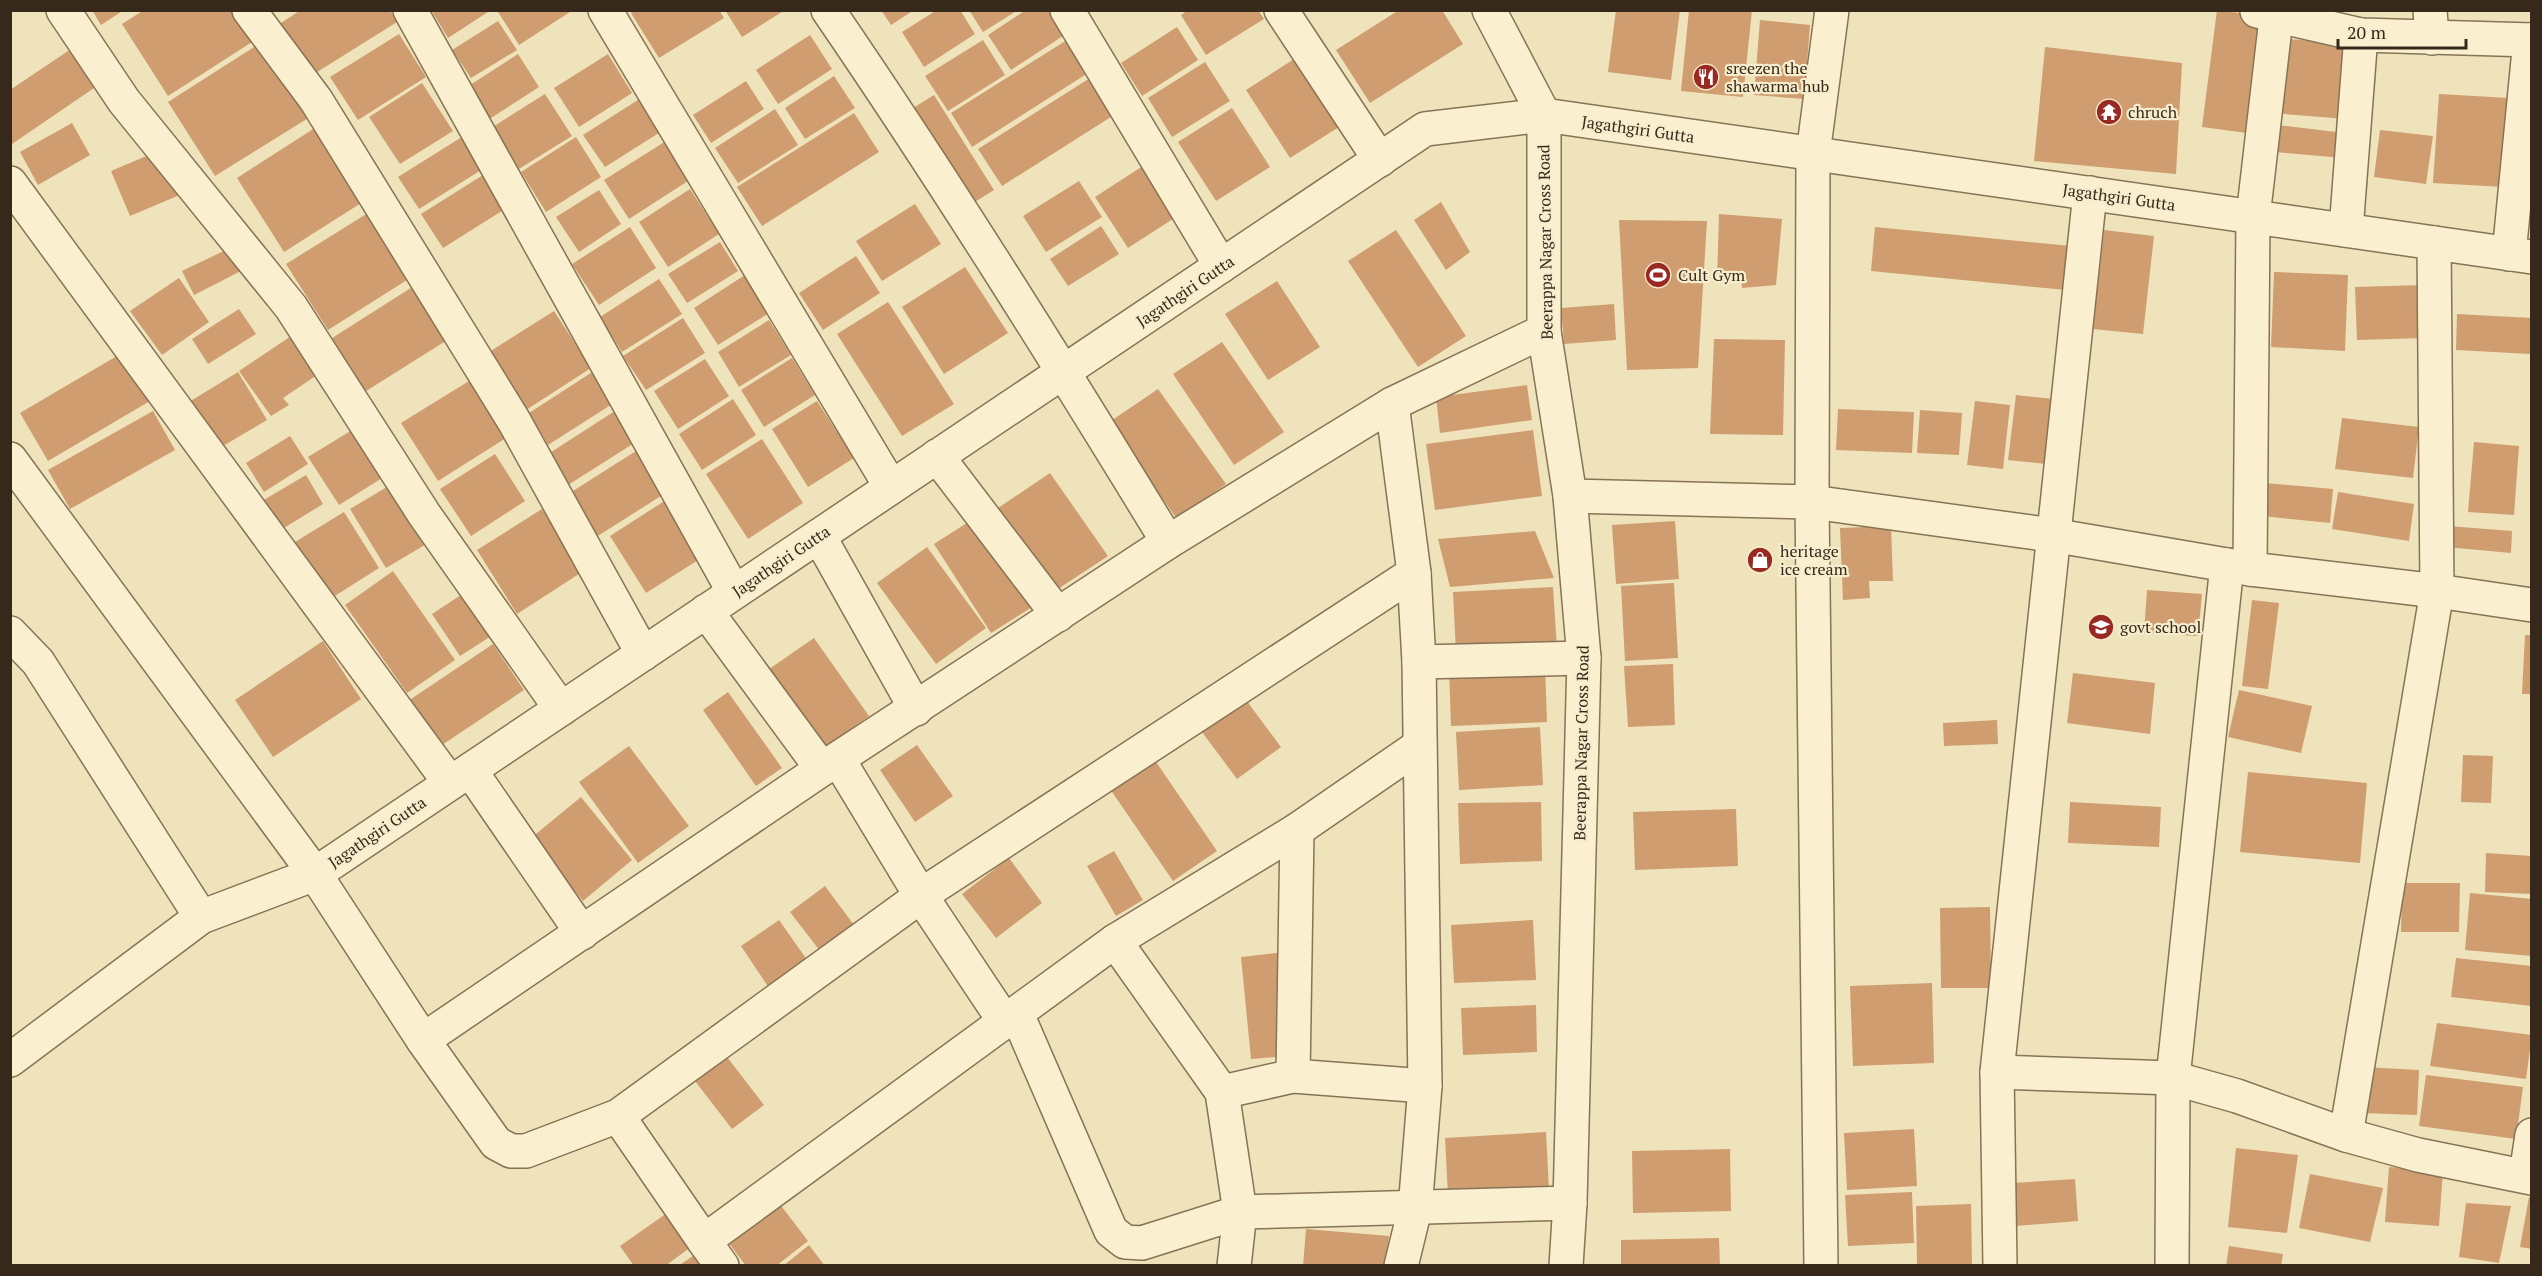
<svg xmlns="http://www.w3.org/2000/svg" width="2542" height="1276" font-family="'PT Serif',serif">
<rect width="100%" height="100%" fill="#efe3bc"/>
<g fill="#cf9d70">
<polygon points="92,10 124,10 101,25"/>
<polygon points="144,10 232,10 252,42 168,96 122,24"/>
<polygon points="301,10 390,10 397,22 306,79 273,28"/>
<polygon points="431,10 491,10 448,38"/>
<polygon points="501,10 573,10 519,45 498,12"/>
<polygon points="635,10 719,10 724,18 659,58 631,13"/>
<polygon points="725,10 785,10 742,37"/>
<polygon points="881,10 914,10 891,25"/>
<polygon points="937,10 960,10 975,34 924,67 902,32"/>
<polygon points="969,10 1018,10 983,32"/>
<polygon points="1026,10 1051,10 1066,34 1011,70 988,35"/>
<polygon points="1188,10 1258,10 1264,19 1206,55 1181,15"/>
<polygon points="1399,10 1442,10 1463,44 1370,103 1336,50"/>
<polygon points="1616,10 1680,10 1671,80 1608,72"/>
<polygon points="1689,10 1752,10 1743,97 1681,91"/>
<polygon points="2217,10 2261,16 2247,133 2202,127"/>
<polygon points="1760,20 1810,25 1804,99 1754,95"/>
<polygon points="498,21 517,50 471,78 452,50"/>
<polygon points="1177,27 1198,60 1142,96 1121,63"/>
<polygon points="399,34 426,77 358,120 330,77"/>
<polygon points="810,35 832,69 778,104 756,70"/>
<polygon points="2278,38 2352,44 2346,119 2271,113"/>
<polygon points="983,40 1005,75 948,111 925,76"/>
<polygon points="1067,40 1088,73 972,147 951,113"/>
<polygon points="262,42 310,117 215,176 168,102"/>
<polygon points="2045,47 2182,63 2176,174 2034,161"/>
<polygon points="71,49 97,86 12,144 10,90"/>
<polygon points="518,54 539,87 488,120 467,87"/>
<polygon points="608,54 632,93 579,127 554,88"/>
<polygon points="1294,59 1339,127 1290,158 1246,90"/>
<polygon points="1205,62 1230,101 1172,137 1148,98"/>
<polygon points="834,76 855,108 805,139 785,108"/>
<polygon points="1090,78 1114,115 1002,186 978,149"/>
<polygon points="746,81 764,109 711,143 693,115"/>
<polygon points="422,83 453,131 400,164 369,117"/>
<polygon points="545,94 572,136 514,172 488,130"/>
<polygon points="2439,94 2509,98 2503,187 2433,183"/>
<polygon points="934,95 994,190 970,205 910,110"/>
<polygon points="641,98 662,131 605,167 583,135"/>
<polygon points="1232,108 1270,167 1216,201 1178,142"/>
<polygon points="775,109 798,145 738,183 715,148"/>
<polygon points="854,113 879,152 762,226 737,187"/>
<polygon points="72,123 90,155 38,185 20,152"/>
<polygon points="321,124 369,198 284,252 237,178"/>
<polygon points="2277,125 2345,133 2343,158 2275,152"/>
<polygon points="2380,130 2433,136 2426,184 2374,177"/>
<polygon points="465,135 486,167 419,209 398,177"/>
<polygon points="576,137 601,177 546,212 521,172"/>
<polygon points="666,141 691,179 629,219 604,180"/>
<polygon points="163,149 182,194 130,216 111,171"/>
<polygon points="1149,162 1182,213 1128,248 1095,197"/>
<polygon points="483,175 505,209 443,248 421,214"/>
<polygon points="1079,181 1102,217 1046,252 1023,216"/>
<polygon points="690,189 719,234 668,267 639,222"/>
<polygon points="599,190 621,224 579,252 556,217"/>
<polygon points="1441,202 1470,252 1446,270 1414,220"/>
<polygon points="915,204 941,244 882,281 856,241"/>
<polygon points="376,208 418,273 328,330 286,264"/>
<polygon points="1719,214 1782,219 1776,285 1742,288 1741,275 1717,279"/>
<polygon points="1619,220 1707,221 1698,368 1627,370"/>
<polygon points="1101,226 1119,254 1068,286 1050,259"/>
<polygon points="630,227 656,268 599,305 572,264"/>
<polygon points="1875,227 2081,247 2076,291 1871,271"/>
<polygon points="1396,230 1466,336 1418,367 1348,261"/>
<polygon points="2104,230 2154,236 2143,334 2093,329"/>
<polygon points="720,242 738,271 687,303 668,274"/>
<polygon points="230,248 241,271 194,295 182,271"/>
<polygon points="856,256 880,293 823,330 799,293"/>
<polygon points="965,267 1008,333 944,374 902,307"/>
<polygon points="2274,272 2348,275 2345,351 2271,347"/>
<polygon points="745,275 769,313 718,345 694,308"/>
<polygon points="179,278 209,322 162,355 130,311"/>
<polygon points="659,279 682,314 622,352 600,317"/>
<polygon points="1277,281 1320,347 1268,380 1225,314"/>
<polygon points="417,284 452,337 363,393 329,340"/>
<polygon points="2423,285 2425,338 2357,340 2355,287"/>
<polygon points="888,302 954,404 902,436 837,334"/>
<polygon points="1614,304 1616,340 1564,344 1561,308"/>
<polygon points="239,309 256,334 208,364 192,339"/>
<polygon points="554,311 591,368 523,412 486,354"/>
<polygon points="2457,314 2532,318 2530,354 2456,350"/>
<polygon points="683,318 705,353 646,390 623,356"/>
<polygon points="769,320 791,355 739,387 718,352"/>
<polygon points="297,332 323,371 283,398 289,405 271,416 239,371"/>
<polygon points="1714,339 1785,340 1783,435 1710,434"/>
<polygon points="1222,342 1284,432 1234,465 1173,374"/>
<polygon points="122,353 150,401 48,461 20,413"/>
<polygon points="792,358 815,395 764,427 741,390"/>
<polygon points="705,359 729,396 678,429 654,391"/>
<polygon points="597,369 617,401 548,445 529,413"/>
<polygon points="238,372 267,420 218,449 189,402"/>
<polygon points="469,381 506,438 438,481 401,423"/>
<polygon points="1527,385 1532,420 1440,433 1436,397"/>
<polygon points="1158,389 1226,484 1177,519 1108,423"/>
<polygon points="2016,395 2063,400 2055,465 2008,460"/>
<polygon points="733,399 756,435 702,470 679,434"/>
<polygon points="817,401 854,458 808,487 772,429"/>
<polygon points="1975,401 2010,405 2003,469 1967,465"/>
<polygon points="618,409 639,440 565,487 545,456"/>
<polygon points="1838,409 1914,412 1912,453 1836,450"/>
<polygon points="1920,410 1962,413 1959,455 1917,453"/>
<polygon points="153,411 175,450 70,509 48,470"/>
<polygon points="2342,418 2419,427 2413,478 2335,469"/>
<polygon points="357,427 387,475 339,505 308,457"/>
<polygon points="1533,430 1542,496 1435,510 1426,444"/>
<polygon points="290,436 308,464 264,492 246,463"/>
<polygon points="762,439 803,503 748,539 706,474"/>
<polygon points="2474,442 2519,446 2514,515 2468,512"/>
<polygon points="636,451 664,494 593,539 565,496"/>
<polygon points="495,454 525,501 471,536 440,489"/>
<polygon points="1050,473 1108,556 1055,591 998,508"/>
<polygon points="306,475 323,504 279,531 262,501"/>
<polygon points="2265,483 2333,489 2330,523 2262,516"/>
<polygon points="392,484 428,543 386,568 350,509"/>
<polygon points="2338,492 2414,504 2409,541 2332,529"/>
<polygon points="666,500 703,557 646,593 610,536"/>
<polygon points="542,509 582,572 517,614 477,550"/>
<polygon points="344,512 379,568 330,599 295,542"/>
<polygon points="981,514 1037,604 991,633 934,544"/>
<polygon points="1675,521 1679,579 1616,584 1612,525"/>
<polygon points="1891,526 1893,581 1869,581 1870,598 1843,600 1840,528"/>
<polygon points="2448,526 2512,531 2511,553 2446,547"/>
<polygon points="1535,531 1554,578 1450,587 1438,539"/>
<polygon points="927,547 986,628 936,664 877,583"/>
<polygon points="393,571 455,660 407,693 345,605"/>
<polygon points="1674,583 1678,658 1625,661 1621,586"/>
<polygon points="1553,587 1557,648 1456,653 1453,592"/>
<polygon points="470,589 499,631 460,656 432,614"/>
<polygon points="2147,590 2202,594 2198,636 2144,633"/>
<polygon points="2252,600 2279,603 2268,689 2242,686"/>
<polygon points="2525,635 2532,635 2532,694 2522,694"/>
<polygon points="814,638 869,716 814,755 759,676"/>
<polygon points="323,641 361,699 273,757 235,700"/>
<polygon points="493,644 524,690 439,747 408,701"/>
<polygon points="1673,664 1675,725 1628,727 1624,666"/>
<polygon points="1545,665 1547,722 1451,726 1449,669"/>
<polygon points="2073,673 2155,683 2150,734 2067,723"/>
<polygon points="2239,690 2312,706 2301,753 2228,737"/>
<polygon points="728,692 782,768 756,786 703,710"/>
<polygon points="1246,700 1281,747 1237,779 1202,732"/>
<polygon points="1997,720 1998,744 1944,746 1943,723"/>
<polygon points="1540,727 1543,785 1459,790 1456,732"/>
<polygon points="917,745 953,796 915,822 880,770"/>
<polygon points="629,746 689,826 638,863 579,782"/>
<polygon points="2463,755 2493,756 2491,803 2461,802"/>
<polygon points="1152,756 1217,851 1173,881 1108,786"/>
<polygon points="2248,772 2367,783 2360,863 2240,852"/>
<polygon points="581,797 632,860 583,901 531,838"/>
<polygon points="1541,802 1542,861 1460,864 1458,803"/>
<polygon points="2070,802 2161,807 2159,847 2068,843"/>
<polygon points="1736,809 1738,866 1635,870 1633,812"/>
<polygon points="1114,851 1143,900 1116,916 1087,866"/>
<polygon points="2486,853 2532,856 2532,894 2485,892"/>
<polygon points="1009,858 1042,903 996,938 962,894"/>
<polygon points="2402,883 2460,883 2459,932 2401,932"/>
<polygon points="825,886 854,925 820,951 790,912"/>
<polygon points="2470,893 2532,899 2532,956 2465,950"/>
<polygon points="1990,907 1991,988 1941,988 1940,908"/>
<polygon points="779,920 810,964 771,991 741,946"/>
<polygon points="1533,920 1536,980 1454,983 1451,925"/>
<polygon points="1277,953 1287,1056 1251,1059 1241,957"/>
<polygon points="2456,958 2532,966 2532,1006 2451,997"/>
<polygon points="1932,983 1934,1063 1853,1066 1850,986"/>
<polygon points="1536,1005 1537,1052 1463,1055 1461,1008"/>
<polygon points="2437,1023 2532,1035 2526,1079 2430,1066"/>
<polygon points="727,1057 764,1105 732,1129 695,1081"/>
<polygon points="2364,1067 2419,1070 2417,1115 2362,1113"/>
<polygon points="2426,1075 2523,1087 2516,1139 2419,1126"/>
<polygon points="1914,1129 1917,1186 1847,1190 1844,1133"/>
<polygon points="1546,1132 1549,1190 1448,1195 1445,1138"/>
<polygon points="2236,1148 2298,1155 2287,1233 2228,1227"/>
<polygon points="1730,1149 1731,1211 1633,1213 1632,1151"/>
<polygon points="2389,1167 2443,1171 2439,1226 2385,1222"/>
<polygon points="2310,1174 2383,1188 2370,1242 2299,1228"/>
<polygon points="2075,1179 2078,1221 2015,1226 2013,1183"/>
<polygon points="1912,1192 1914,1243 1848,1246 1845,1195"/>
<polygon points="2529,1197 2532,1197 2532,1249 2520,1247"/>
<polygon points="779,1203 808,1241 776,1266 746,1266 728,1242"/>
<polygon points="2466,1203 2511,1206 2499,1263 2459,1257"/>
<polygon points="1971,1204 1972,1266 1917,1266 1916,1206"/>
<polygon points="667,1213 691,1247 665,1266 634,1266 620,1246"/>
<polygon points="1306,1229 1389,1236 1386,1266 1303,1266"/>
<polygon points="1719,1238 1720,1266 1621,1266 1621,1240"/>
<polygon points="809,1245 825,1266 783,1266"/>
<polygon points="2229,1246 2283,1254 2281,1266 2226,1266"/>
<polygon points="696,1254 704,1266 678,1266"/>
</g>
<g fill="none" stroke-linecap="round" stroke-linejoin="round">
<g stroke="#877355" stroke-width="36">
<g id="minor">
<polyline points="63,10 124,101 291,307 424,514 561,709"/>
<polyline points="249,10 316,100 514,421 643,654"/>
<polyline points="410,10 734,592"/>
<polyline points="605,10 891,487"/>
<path d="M828 10C947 184 1058 362 1168 542"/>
<polyline points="1067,10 1221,266"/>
<polyline points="1281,10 1380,160"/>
<polyline points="1489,10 1544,115 1544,331 1570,496 1584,658 1570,1203 1566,1266"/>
<polyline points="2430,10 2432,38"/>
<polyline points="2257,11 2361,35 2532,40"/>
<polyline points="10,183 450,783"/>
<polyline points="2346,230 2361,35"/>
<polyline points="2509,254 2530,40"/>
<polyline points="937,456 1058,615"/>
<polyline points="10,459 315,874 423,1040 496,1143 511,1151 526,1151 618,1116 932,888 1414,573 1392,404"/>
<polyline points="1570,496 1812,502 2052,535 2250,569 2437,591 2532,605"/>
<polyline points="819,536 916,709"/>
<polyline points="2250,569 2253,217 2277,10"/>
<polyline points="706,611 822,769"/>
<polyline points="10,633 38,662 201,917"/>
<polyline points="1419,662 1584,658"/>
<polyline points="838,759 921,896 1005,1022"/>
<polyline points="470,770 582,933"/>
<polyline points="1297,830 1293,1076 1425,1086"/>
<polyline points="1115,941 1297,830 1419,746"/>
<polyline points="1017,1014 1111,1231 1125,1242 1142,1243 1240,1212 1570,1203"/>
<polyline points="423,1040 822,769 1168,542 1392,404 1544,331"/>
<polyline points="10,1060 201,917 315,874 1425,129 1544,115 2532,257"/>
<polyline points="1997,1072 2173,1078 2237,1096 2346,1135 2418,1155 2532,1178"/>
<polyline points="1222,1092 1293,1076"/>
<polyline points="618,1116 704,1241 1115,941 1222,1092 1240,1212 1234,1266"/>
<polyline points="2346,1135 2437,591 2434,243"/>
<polyline points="2526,1175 2532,1135"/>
<polyline points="704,1241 722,1266"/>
<polyline points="1401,1266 1415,1209 1425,1086 1419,662 1414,573"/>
<polyline points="1821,1266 1812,502 1813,154 1832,10"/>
<polyline points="2000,1266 1997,1072 2090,193"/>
<polyline points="2172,1266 2173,1078 2227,565"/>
</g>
</g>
<use href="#minor" stroke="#faf0cf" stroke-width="33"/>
</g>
<defs>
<g id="restaurant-disc" transform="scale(1.35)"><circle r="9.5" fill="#992923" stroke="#f7edcc"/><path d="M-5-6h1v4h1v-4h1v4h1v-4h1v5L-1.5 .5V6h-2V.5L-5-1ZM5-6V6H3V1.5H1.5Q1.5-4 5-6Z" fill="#fff"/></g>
<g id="temple-disc" transform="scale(1.35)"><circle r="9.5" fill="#992923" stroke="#f7edcc"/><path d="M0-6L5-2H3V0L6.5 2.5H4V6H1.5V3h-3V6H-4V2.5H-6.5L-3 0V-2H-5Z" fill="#fff"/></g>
<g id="stadium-disc" transform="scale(1.35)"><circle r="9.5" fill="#992923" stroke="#f7edcc"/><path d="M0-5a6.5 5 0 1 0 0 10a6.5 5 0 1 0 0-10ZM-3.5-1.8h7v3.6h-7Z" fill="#fff"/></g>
<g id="shop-disc" transform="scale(1.35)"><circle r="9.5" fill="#992923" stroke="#f7edcc"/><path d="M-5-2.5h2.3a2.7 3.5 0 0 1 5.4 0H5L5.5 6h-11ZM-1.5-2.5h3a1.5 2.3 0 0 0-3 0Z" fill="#fff"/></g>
<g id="school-disc" transform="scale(1.35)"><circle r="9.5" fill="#992923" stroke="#f7edcc"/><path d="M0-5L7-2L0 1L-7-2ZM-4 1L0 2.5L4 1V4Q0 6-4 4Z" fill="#fff"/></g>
</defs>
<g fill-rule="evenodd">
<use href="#restaurant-disc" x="1706" y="77"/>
<use href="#temple-disc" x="2109" y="112"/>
<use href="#stadium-disc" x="1658" y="275"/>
<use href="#shop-disc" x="1760" y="560"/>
<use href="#school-disc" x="2101" y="627"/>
</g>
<g text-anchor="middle" stroke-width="4.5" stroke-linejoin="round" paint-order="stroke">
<g font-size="16" fill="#36291b" stroke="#f7edcc" text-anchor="start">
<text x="1726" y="74">sreezen the<tspan x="1726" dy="18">shawarma hub</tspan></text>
<text x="2128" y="118">chruch</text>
<text x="1678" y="281">Cult Gym</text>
<text x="1780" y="557">heritage<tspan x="1780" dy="18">ice cream</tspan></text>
<text x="2120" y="633">govt school</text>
</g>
<g font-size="16" fill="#36291b" stroke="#f7edcc">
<text transform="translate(1638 129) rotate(8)" y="6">Jagathgiri Gutta</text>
<text transform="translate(2119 197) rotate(8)" y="6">Jagathgiri Gutta</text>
<text transform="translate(1545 242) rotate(-91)" y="6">Beerappa Nagar Cross Road</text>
<text transform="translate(1185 291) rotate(-34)" y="6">Jagathgiri Gutta</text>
<text transform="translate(781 561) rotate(-34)" y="6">Jagathgiri Gutta</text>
<text transform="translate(1581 743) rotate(-89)" y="6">Beerappa Nagar Cross Road</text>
<text transform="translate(377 832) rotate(-34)" y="6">Jagathgiri Gutta</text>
</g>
</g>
<rect width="2542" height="1276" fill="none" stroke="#36291b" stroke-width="24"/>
<path d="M2338 39v9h128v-9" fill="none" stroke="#36291b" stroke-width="3"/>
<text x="2347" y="39" font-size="18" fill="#36291b" stroke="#f7edcc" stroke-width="4.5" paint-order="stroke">20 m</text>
</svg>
